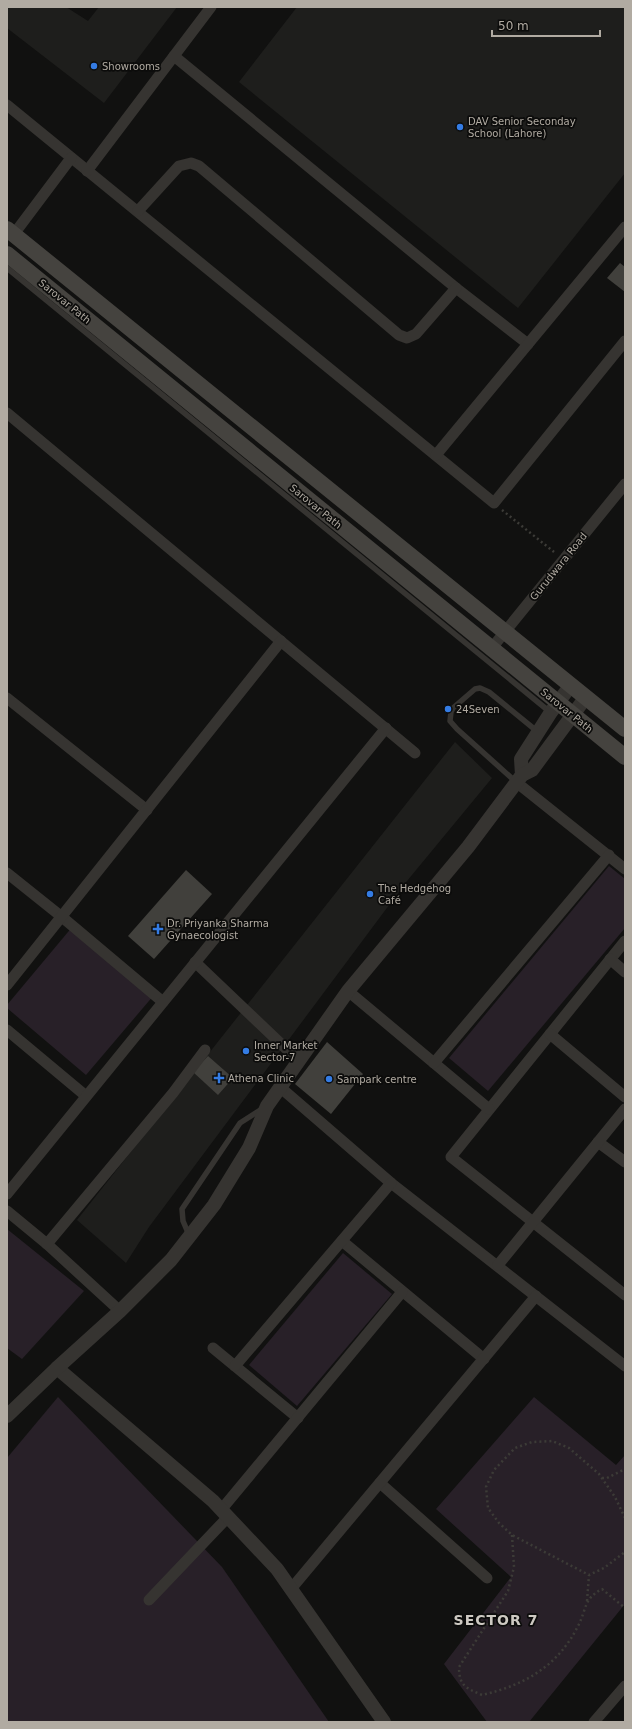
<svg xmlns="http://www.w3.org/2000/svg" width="632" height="1729" font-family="'DejaVu Sans',sans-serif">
<rect width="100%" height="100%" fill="#111110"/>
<g fill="#1e1e1c">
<polygon points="7,7 66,7 88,21 99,7 177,7 104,103 7,28"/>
<polygon points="297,7 625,7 625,173 518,308 239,82"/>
<polygon points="455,742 492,778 407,881 149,1227 126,1263 77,1220"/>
</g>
<g fill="#282028">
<polygon points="609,866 625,879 625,928 488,1091 449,1058"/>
<polygon points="73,926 154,995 86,1075 7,1008 7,1005"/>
<polygon points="7,1229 84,1291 22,1359 7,1348"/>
<polygon points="343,1253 392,1294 297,1406 249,1365"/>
<polygon points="58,1397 222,1567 329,1722 7,1722 7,1458"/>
<polygon points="534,1397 616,1465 625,1455 625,1604 529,1722 487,1722 444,1664 511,1577 436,1509"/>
</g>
<g fill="#41403c">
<polygon points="620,263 625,267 625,292 607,278"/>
<polygon points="186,870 212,894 154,959 128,936"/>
<polygon points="327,1042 363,1074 331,1114 295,1084"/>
<polygon points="208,1056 233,1078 218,1095 193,1072"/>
</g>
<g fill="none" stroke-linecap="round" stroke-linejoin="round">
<g stroke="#3c3b37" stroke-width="2.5" stroke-dasharray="2 3" stroke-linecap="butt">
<polyline points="502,510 554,552"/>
<polyline points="602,1478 607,1478 625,1469"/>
<polyline points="625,1518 615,1497 599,1474 569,1448 552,1441 532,1442 515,1448 494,1470 486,1487 488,1508 499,1523 512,1535 589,1575 604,1568 625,1552"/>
<path d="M512 1535 514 1567 508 1591 459 1667C459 1686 466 1688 482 1695 525 1685 558 1666 578 1626 587 1609 583 1599 602 1589L625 1608"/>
<polyline points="587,1601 589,1575"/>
</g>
<g stroke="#363431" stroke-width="5.5">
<polyline points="7,268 550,712"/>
<polyline points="516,782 457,729 450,721 451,712 453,708 475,689 480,688 489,692 538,732"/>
<polyline points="189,1235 183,1221 182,1209 240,1123 262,1109"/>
</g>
<g stroke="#363431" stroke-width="11">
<polyline points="174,56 456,288 528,344"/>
<polyline points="7,105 494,503 625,341"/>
<polyline points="87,171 211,7"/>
<polyline points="138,211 179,166 191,163 199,166 399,335 407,338 416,334 456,288"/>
<polyline points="14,234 71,158"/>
<polyline points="7,413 415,753"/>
<polyline points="436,455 625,227"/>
<polyline points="491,649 625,484"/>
<polyline points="7,698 147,810"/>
<polyline points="516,782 625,869"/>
<polyline points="7,873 62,917 163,1002"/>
<polyline points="625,941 451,1157 625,1295"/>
<polyline points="610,959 625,972"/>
<polyline points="195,962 299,1061"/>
<polyline points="7,985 281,641"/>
<polyline points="348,991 489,1109"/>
<polyline points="7,1030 86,1096"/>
<polyline points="550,1034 625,1097"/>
<polyline points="434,1063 609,855"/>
<polyline points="281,1088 391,1183 625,1366"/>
<polyline points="598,1142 625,1162"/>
<polyline points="7,1194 386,728"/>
<polyline points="7,1211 47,1244 120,1311"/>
<polyline points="342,1241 484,1359"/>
<polyline points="47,1244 173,1093 205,1050"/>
<polyline points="498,1265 625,1109"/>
<polyline points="213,1348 298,1418"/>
<polyline points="235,1366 391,1183"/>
<polyline points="380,1483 487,1578"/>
<polyline points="221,1510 402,1292"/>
<polyline points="291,1589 536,1296"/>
<polyline points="149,1600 228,1517"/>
<polyline points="594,1722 625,1686"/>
</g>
<g stroke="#363431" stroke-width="14">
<polyline points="522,775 521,759 551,712 571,685"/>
<polyline points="57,1368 213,1501 277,1569 384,1722"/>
<polyline points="7,1416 57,1368 120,1311 171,1260 214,1205 249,1148 267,1106 348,991 468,847 522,775 532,770 586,697"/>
</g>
<g stroke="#45433f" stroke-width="16">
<polyline points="7,229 625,729"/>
<polyline points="7,254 625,757"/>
</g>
</g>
<g fill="#347ce4" stroke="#0c0c0b" stroke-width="1.5">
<circle cx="94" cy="66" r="4"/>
<circle cx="460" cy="127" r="4"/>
<circle cx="448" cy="709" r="4"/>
<circle cx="370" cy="894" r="4"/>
<path d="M156 923h4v4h4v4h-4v4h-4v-4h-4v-4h4z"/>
<circle cx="246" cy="1051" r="4"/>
<path d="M217 1072h4v4h4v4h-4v4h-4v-4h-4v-4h4z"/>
<circle cx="329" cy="1079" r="4"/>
</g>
<g text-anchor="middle" stroke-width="3.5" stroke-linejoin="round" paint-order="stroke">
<g font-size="10" fill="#b1aba2" stroke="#0c0c0b" text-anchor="start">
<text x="102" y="70">Showrooms</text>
<text x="468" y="125">DAV Senior Seconday<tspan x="468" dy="12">School (Lahore)</tspan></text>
<text x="456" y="713">24Seven</text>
<text x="378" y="892">The Hedgehog<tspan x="378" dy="12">Café</tspan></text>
<text x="167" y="927">Dr. Priyanka Sharma<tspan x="167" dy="12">Gynaecologist</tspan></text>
<text x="254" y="1049">Inner Market<tspan x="254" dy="12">Sector-7</tspan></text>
<text x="228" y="1082">Athena Clinic</text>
<text x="337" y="1083">Sampark centre</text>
</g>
<g font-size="10" fill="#b1aba2" stroke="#0c0c0b">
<text transform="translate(65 301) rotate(39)" y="4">Sarovar Path</text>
<text transform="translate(316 506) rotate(39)" y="4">Sarovar Path</text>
<text transform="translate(558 566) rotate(-51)" y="4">Gurudwara Road</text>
<text transform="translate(567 710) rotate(39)" y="4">Sarovar Path</text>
</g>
<g font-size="14" font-weight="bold" letter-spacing="1" fill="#cdc9c2" stroke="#0c0c0b">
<text x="496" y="1625">SECTOR 7</text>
</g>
</g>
<rect width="632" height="1729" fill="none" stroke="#b1aba2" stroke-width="16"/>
<path d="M492 30v6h108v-6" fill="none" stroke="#b1aba2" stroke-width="2"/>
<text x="498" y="30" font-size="12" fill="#b1aba2" stroke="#0c0c0b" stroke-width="3" paint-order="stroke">50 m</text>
</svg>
